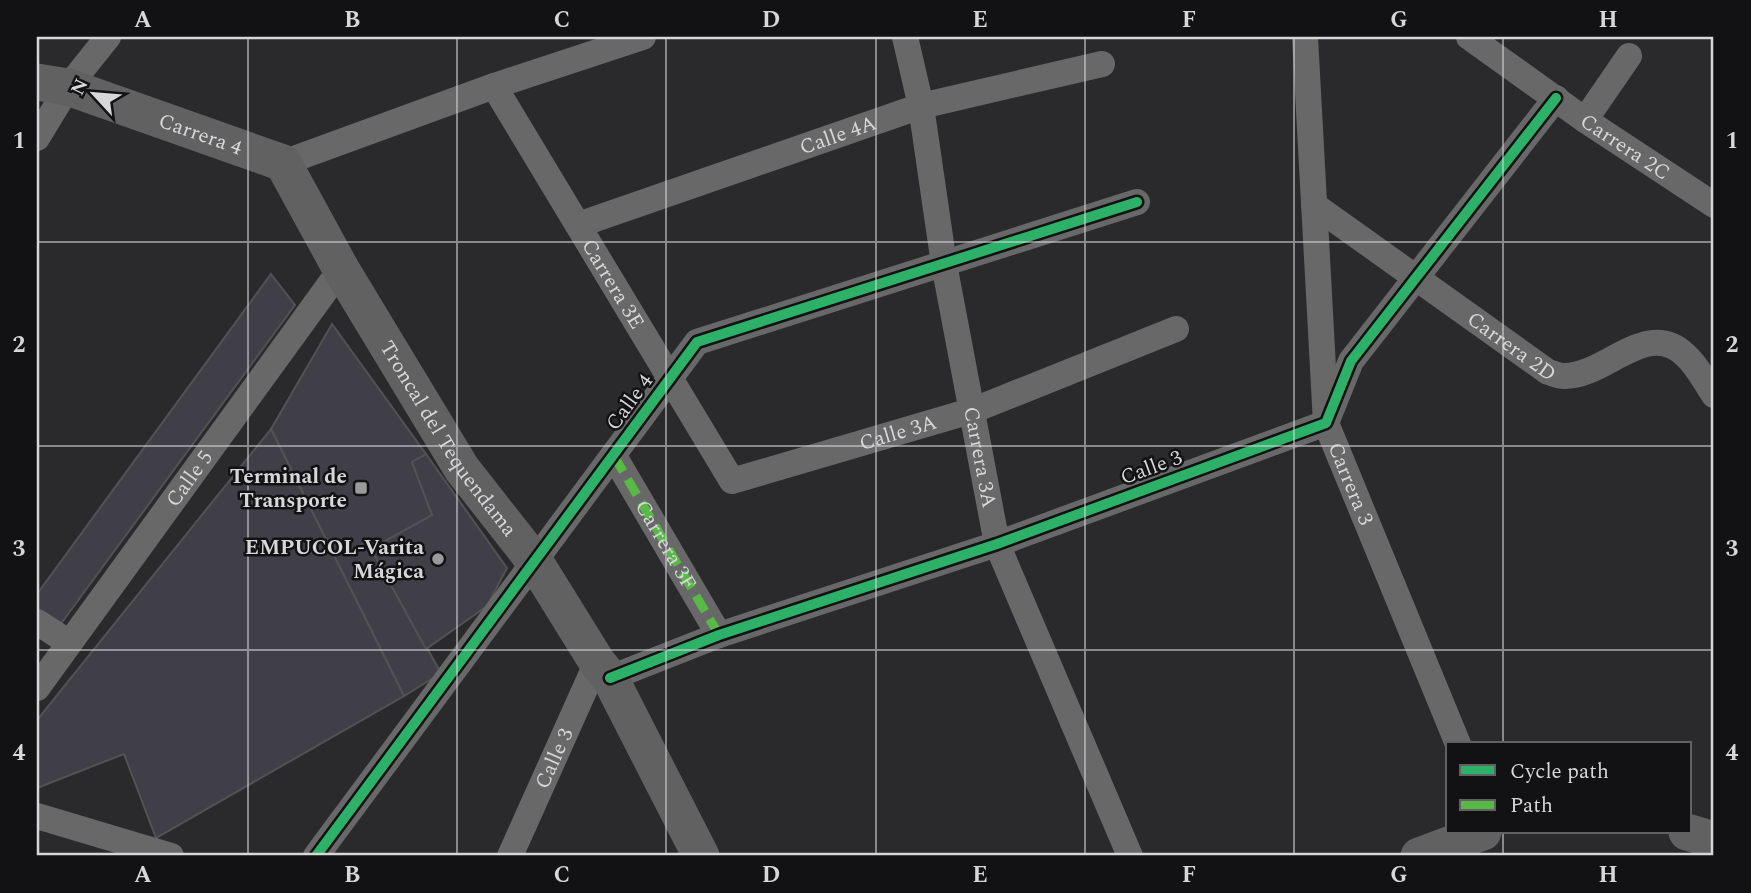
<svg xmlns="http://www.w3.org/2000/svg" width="1751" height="893" font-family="Spectral,serif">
<rect width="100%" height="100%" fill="#2a2a2c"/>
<g fill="#403f48" stroke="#525254" stroke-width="2">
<polygon points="271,274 295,305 49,640 37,632 37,594"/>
<polygon points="332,324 426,454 412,462 432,515 371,549 441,673 404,696 271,429"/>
<polygon points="271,429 404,696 156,838 124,754 37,788 37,720"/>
<polygon points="426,454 507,568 487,606 426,649 371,549 432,515 412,462"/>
</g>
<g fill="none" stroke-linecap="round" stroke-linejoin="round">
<g stroke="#686868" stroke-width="26">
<path id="s1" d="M905 37 921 106 944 264 997 544 1130 856"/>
<path id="s2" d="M1305 37 1326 423 1458 744"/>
<path id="s3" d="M1469 37 1585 120 1714 205"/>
<path id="s4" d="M494 86 732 481 974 410 1176 329"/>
<polyline points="1585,120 1629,56"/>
<polyline points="37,138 68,87 108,37"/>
<polyline points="283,163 494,86 643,37"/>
<path id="s5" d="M1314 205 1548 372C1552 373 1559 376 1564 376 1605 377 1647 318 1685 355 1697 365 1705 382 1714 395"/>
<path id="s6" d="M578 225 921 106 1102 64"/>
<polyline points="614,456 719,635"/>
<polyline points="37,622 68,642"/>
<polyline points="610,678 719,635 997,544 1326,423 1351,361 1556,98"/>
<path id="s7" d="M37 688 341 269"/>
<polyline points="37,816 171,856"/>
<polyline points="316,856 697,342 1137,202"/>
<path id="s8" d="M510 856 597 662"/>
</g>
<g stroke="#616162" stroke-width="37">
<path id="s9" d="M37 82 68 87 283 163 341 269 462 469 535 562 597 662 610 678 701 856"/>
<polyline points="1687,832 1714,840"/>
<polyline points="1419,856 1483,832"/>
</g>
<path stroke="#58b947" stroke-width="9" stroke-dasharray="18 9" stroke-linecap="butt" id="s10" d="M614 456 719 635"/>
<g stroke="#121214" stroke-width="15">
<g id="cycleway">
<polyline points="610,678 719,635 997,544 1326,423 1351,361 1556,98"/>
<polyline points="316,856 697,342 1137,202"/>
</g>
</g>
<use href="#cycleway" stroke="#2db169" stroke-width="10"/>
</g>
<path fill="none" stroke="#d7d7da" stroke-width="2" stroke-opacity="0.55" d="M248 37V856M457 37V856M666 37V856M876 37V856M1085 37V856M1294 37V856M1503 37V744M37 242H1714M37 446H1714M37 650H1714M1503 832V856"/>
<g fill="#9a9a9d" stroke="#121214" stroke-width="2.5">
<rect x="354" y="481" width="14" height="14" rx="3.5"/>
<circle cx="438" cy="559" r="7"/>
</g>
<g text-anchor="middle" stroke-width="5" stroke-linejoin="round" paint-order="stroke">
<g font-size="21" fill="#d7d7da" stroke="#121214">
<text dy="7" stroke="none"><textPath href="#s9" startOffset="172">Carrera 4</textPath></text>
<text dy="7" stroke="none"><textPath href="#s6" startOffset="275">Calle 4A</textPath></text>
<text dy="7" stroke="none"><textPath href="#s3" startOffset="191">Carrera 2C</textPath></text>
<text dy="7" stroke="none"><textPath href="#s4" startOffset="231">Carrera 3E</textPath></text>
<text dy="7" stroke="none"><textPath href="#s5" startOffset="243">Carrera 2D</textPath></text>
<text transform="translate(629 402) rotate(-54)" y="7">Calle 4</text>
<text dy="7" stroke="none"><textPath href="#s4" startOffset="634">Calle 3A</textPath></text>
<text dy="7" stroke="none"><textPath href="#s9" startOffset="581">Troncal del Tequendama</textPath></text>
<text dy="7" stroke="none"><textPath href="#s1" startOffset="427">Carrera 3A</textPath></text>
<text transform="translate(1151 467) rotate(-20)" y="7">Calle 3</text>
<text dy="7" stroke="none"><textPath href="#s7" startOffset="259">Calle 5</textPath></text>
<text dy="7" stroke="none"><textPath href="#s2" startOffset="452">Carrera 3</textPath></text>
<text dy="7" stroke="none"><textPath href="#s10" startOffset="103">Carrera 3F</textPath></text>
<text dy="7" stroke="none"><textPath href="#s8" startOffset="107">Calle 3</textPath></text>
</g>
<g font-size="21" font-weight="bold" fill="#d7d7da" stroke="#121214" text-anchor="end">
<text x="347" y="483">Terminal de<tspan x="347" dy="24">Transporte</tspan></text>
<text x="424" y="554">EMPUCOL-Varita<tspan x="424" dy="24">Mágica</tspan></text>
</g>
</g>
<rect width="1751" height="893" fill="none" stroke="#121214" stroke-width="77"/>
<rect x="1446" y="742" width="245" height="91" fill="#121214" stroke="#616163" stroke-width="2"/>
<rect x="1460" y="765" width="35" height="10" fill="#2db169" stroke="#616163" stroke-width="2"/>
<text x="1510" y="778" font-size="21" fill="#d7d7da">Cycle path</text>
<rect x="1460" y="800" width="35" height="10" fill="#58b947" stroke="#616163" stroke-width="2"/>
<text x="1510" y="812" font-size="21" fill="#d7d7da">Path</text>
<g transform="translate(94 94) rotate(296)" stroke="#121214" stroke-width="5" paint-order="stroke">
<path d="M0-5L12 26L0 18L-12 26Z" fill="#d7d7da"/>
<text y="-10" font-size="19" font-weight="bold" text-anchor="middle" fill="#d7d7da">N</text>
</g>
<rect x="38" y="38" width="1674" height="816" fill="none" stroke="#d7d7da" stroke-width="2.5"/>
<g font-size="23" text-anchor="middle" font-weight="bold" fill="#d7d7da">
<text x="143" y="27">A</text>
<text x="352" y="27">B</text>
<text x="562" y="27">C</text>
<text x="771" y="27">D</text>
<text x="980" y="27">E</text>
<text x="1189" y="27">F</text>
<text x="1399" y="27">G</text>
<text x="1608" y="27">H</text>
<text x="19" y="148">1</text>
<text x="1732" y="148">1</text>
<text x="19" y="352">2</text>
<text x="1732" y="352">2</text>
<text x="19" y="556">3</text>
<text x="1732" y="556">3</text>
<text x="19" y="760">4</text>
<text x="1732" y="760">4</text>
<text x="143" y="882">A</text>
<text x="352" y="882">B</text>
<text x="562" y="882">C</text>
<text x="771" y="882">D</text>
<text x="980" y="882">E</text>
<text x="1189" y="882">F</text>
<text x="1399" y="882">G</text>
<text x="1608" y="882">H</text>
</g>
</svg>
